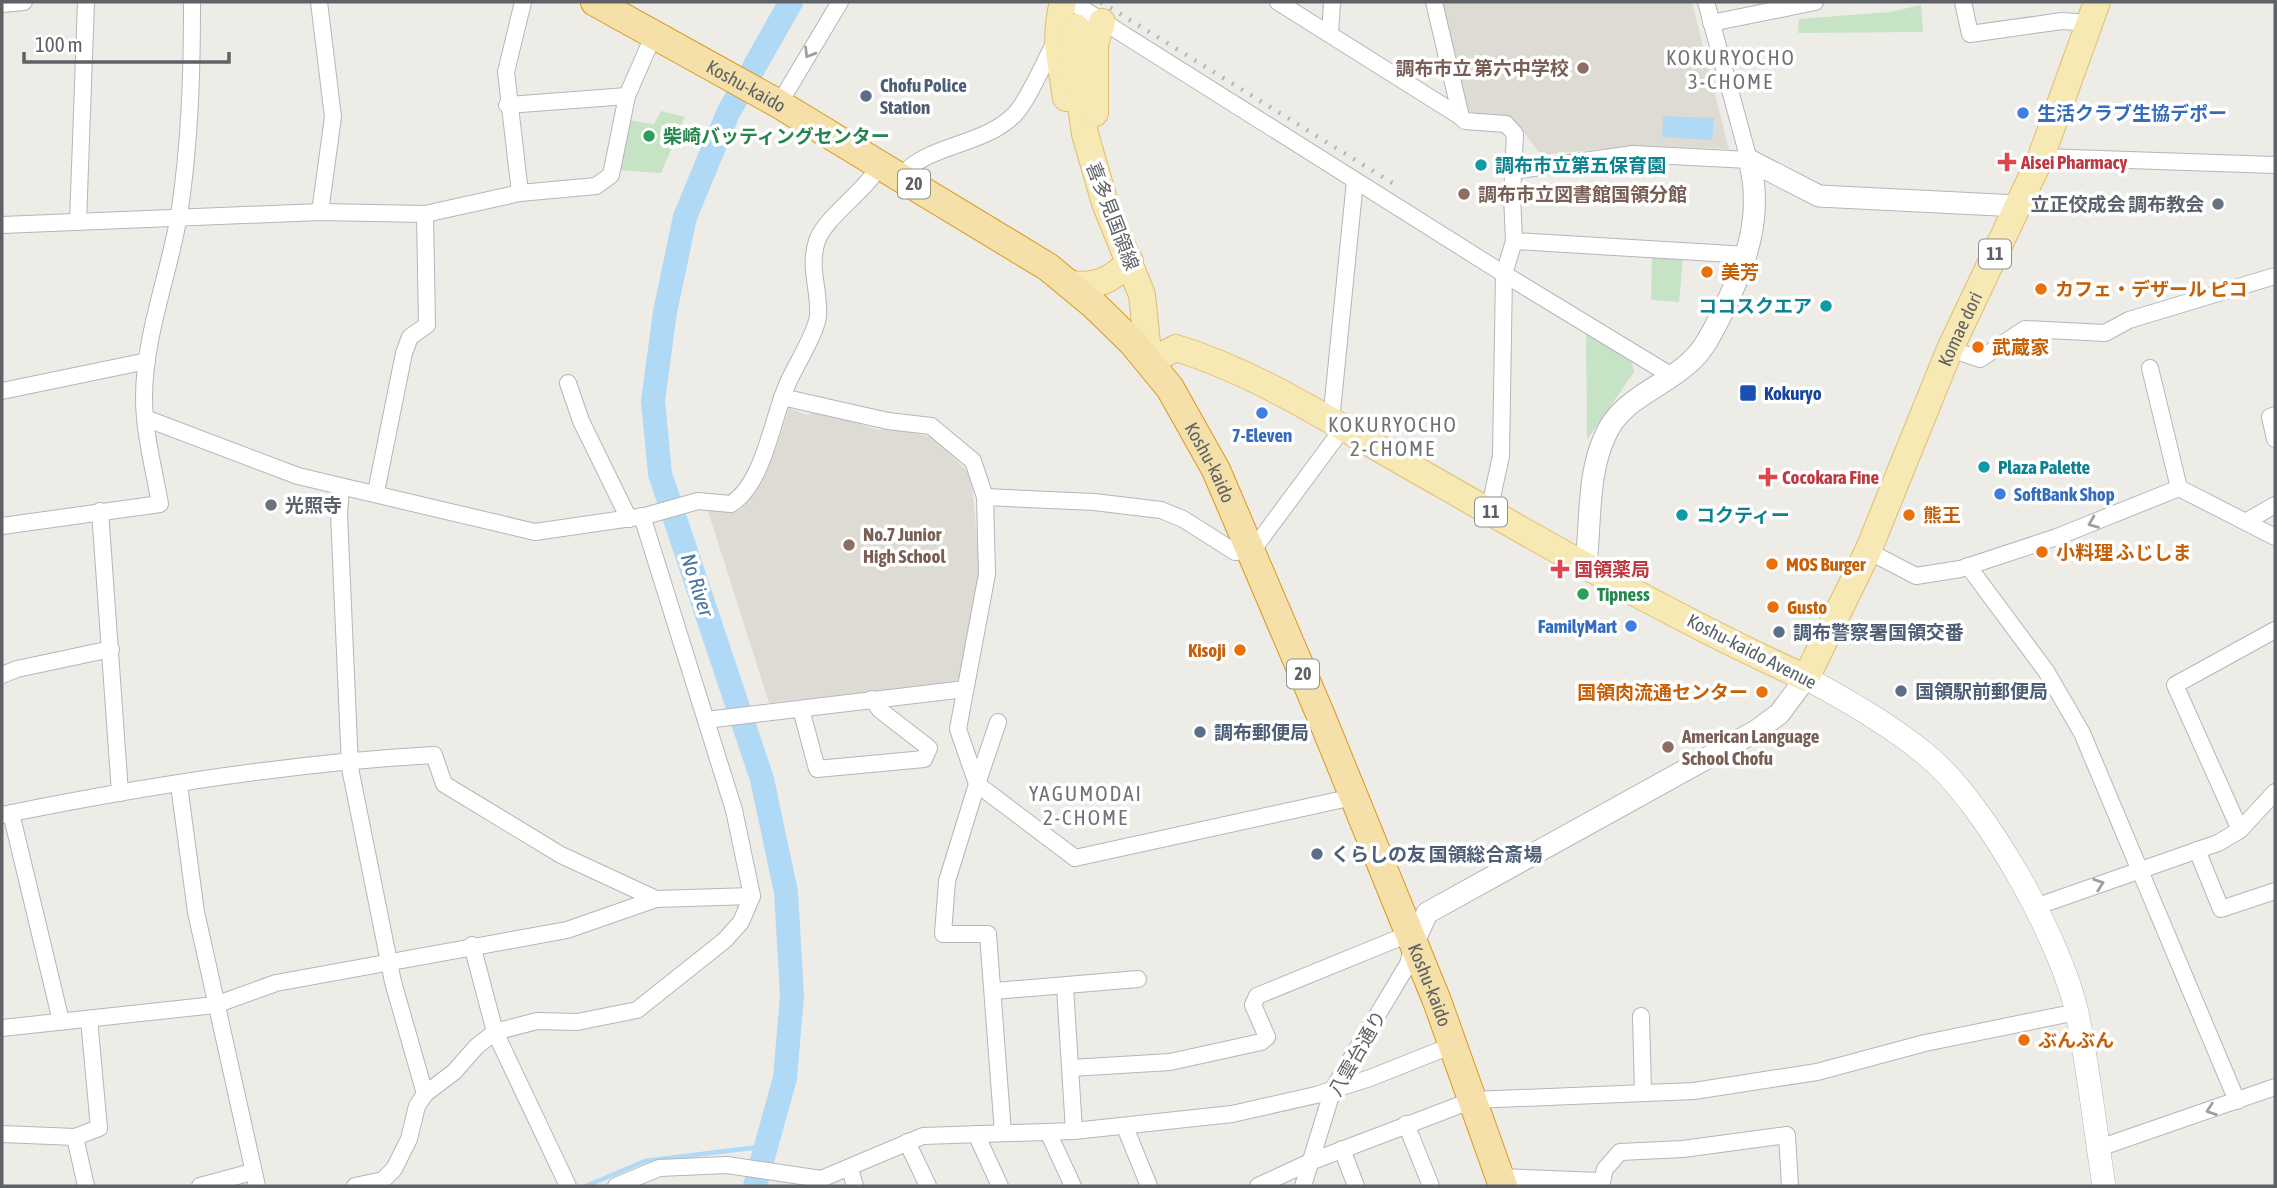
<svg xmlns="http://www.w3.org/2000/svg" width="2277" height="1188" font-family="'Asap Condensed','Noto Sans JP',sans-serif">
<rect width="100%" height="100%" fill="#eeece7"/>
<g fill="#dedbd5">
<polygon points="1440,2 1692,2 1729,149 1633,146 1541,155 1512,117 1467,112"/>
<polygon points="789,408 807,415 816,411 879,430 900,428 935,439 971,475 981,579 961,677 952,683 769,703 707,508 739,511 776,448"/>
</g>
<g fill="#c7e3c6">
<polygon points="1921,5 1923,32 1798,33 1799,19 1890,12"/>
<polygon points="661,111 685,117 661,173 617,170 625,120 654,124"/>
<polygon points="1652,257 1683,258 1679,302 1651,300"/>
<polygon points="1586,332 1631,358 1634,372 1587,440"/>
</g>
<g fill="#b0d9f5">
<polygon points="777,2 799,2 759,68 745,60"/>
<polygon points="1663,116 1714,118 1712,140 1662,137"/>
</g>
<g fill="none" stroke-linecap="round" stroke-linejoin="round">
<polyline stroke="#b0d9f5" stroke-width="4.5" points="586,1186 645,1161 767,1146"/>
<polyline stroke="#b0d9f5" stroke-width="24" points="755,1186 785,1078 792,996 786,892 762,779 660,474 653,401 665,312 685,217 728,113 791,2"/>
<g stroke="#b4b6ba" stroke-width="18">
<g id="minor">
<polyline points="319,2 333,117 320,212"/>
<polyline points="1072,2 1504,274 1672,376"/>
<polyline points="1278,2 1461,117"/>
<polyline points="1434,2 1461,117 1465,121 1506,124 1515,134 1512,195 1514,241 1504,274 1501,456 1489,511"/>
<polyline points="1963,2 1970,34 2062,21 2090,23"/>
<polyline points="2,4 24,2"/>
<polyline points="1711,23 1815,2"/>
<polyline points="1330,34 1332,2"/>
<polyline points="779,104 840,2"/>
<polyline points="507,105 627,96"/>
<polyline points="2041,157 2275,165"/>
<polyline points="1513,171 1633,154 1749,160 1706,2"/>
<path d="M902 176C926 144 985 146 1015 114 1029 99 1046 58 1057 38"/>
<polyline points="520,193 506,72 523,2"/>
<polyline points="78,222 86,2"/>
<polyline points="2,225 320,212 425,214 520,193 596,186 611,175 627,96 654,34"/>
<polyline points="1514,241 1748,255"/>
<polyline points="1950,349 1980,359 2025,329 2105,333 2129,320 2275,276"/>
<polyline points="2150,368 2179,488"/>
<polyline points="568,383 581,421 629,519"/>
<polyline points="2,391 147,361"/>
<polyline points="782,397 888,421 931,426 973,461 985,497 987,574 958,729 977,784 947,881 943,934 988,934 1003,1133"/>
<polyline points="2275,415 2270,417 2275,439"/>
<path d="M145 418 298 476 535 532 645 516 698 501 731 504C764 483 772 419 787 385 795 366 816 334 818 316 820 291 808 267 817 241 825 217 865 192 881 164"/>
<polyline points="1331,421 1355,181"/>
<polyline points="341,488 339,514 350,768 393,982 425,1094"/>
<polyline points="376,492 404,353 410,337 427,325 425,214"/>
<polyline points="985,497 1094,502 1161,510 1183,519 1235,552 1252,551 1343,428"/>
<polyline points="100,511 120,793"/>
<polyline points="2247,521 2275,505"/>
<path d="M2 526 160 504C154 469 144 433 144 398 144 336 169 275 179 215 190 144 192 73 192 2"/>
<polyline points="1868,551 1916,576 1960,569 2057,537 2179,488 2275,537"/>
<polyline points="1968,566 2046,671 2082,733 2237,1101"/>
<polyline points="2,675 17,669 111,649"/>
<polyline points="801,709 817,769 924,759 929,748 880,710 872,699"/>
<polyline points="706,720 965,689"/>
<polyline points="998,722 977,784 1075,858 1353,797"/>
<polyline points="179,785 196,912 257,1186"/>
<polyline points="11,813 61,1021"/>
<path d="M2 815C144 786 289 763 434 755L444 784 561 855 656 899"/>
<polyline points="2240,830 2175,685 2275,630"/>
<polyline points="2197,850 2221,909 2275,891"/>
<polyline points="2035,907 2218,843 2240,830 2275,792"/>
<polyline points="472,945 495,1032 568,1186"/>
<polyline points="1065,987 1074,1131"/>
<polyline points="994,991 1138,979"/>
<polyline points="1641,1016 1643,1092"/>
<polyline points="2,1028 215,1005 276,983 567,930 656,899 752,896"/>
<polyline points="1071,1068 1170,1062 1261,1042 1267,1037 1253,1005 1257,996 1399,938 1414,942 1408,964 1333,1089 1303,1186"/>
<polyline points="1406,1124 1431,1186"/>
<polyline points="1125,1127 1149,1186"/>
<polyline points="1048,1132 1073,1186"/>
<polyline points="2,1134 75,1137 99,1128 89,1019"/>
<polyline points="976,1134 1000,1186"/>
<polyline points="75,1137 86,1186"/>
<polyline points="907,1142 928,1186"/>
<polyline points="2099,1148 2275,1087"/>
<polyline points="1342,1149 1356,1186"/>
<polyline points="850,1169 855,1186"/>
<polyline points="1500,1177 1600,1181"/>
<polyline points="200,1186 252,1172"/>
<polyline points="355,1186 383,1180 394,1169 409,1139 417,1106 425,1094 454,1072 477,1046 495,1032 537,1021 577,1022 637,1010 725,940 741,922 752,896 734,810 642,516"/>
<polyline points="616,1186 659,1168 727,1165 821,1179 923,1136 1074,1131 1232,1114 1316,1095 1370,1078 1453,1045"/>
<polyline points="1258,1186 1310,1162 1473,1100 1694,1091 1817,1072 1925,1043 2077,1012"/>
<polyline points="1601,1186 1605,1169 1620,1152 1683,1149 1787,1135 1790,1186"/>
</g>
</g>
<g stroke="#b4b6ba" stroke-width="23">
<g id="tertiary">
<polyline points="1749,160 1819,196 2018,206"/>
<path d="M1586 564C1591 521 1587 473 1606 434 1622 398 1664 387 1690 362 1704 350 1714 329 1722 313 1746 264 1764 215 1749 160"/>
<polyline points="1414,942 1427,913 1756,731 1779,714 1806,678"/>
</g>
</g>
<g stroke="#b3b5b9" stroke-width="24">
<path id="secondary" d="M1806 678C1848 701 1894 727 1930 758 1987 807 2061 940 2077 1013 2089 1070 2095 1129 2104 1186"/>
</g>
<g stroke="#e1bd6d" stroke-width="28">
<g id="primary">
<path d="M1063 2C1053 42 1061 60 1066 98"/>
<path id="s1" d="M1076 27 1077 79 1085 134 1105 203 1142 295 1149 362 1176 348C1260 374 1337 425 1413 468 1541 541 1671 617 1806 678L1868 551 1950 349 2041 157 2097 2"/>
<polyline points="1095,113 1095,44 1102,22"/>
<path d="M1070 284C1097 287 1111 281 1130 261"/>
</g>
</g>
<g stroke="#da991b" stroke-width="30">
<g id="trunk">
<path id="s2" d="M595 2 779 104 1048 267 1094 305 1133 343 1170 388 1216 470 1321 716 1437 1001 1503 1186"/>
</g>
</g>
<use href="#minor" stroke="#fff" stroke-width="16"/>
<use href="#tertiary" stroke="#fff" stroke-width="21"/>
<use href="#secondary" stroke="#fff" stroke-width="23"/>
<use href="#primary" stroke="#f6e9b4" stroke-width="26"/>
<use href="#trunk" stroke="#f4e0a8" stroke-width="28"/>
<polyline stroke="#b4b5b5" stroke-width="4.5" stroke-dasharray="2 9" stroke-linecap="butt" points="1101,2 1394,184"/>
</g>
<defs><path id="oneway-chevron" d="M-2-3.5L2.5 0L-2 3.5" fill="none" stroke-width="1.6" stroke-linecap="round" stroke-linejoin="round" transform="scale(1.75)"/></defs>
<g stroke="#9ea0a3">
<use href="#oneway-chevron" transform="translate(809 53) rotate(121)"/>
<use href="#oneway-chevron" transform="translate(2093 523) rotate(158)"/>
<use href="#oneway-chevron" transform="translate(2099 884) rotate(-19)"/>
<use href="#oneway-chevron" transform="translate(2211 1110) rotate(161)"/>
</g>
<g fill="#8d6e63" stroke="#fff" stroke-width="2.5">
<circle cx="1583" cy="68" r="7"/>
<circle cx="1464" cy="194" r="7"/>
<circle cx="849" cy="545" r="7"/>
<circle cx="1668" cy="747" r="7"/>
</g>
<g fill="#5c6f8a" stroke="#fff" stroke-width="2.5">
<circle cx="866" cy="96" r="7"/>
<circle cx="1779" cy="632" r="7"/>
<circle cx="1901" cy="691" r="7"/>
<circle cx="1200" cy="732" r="7"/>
<circle cx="1317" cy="854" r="7"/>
</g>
<g fill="#3f7fe0" stroke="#fff" stroke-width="2.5">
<circle cx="2023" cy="113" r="7"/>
<circle cx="1262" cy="413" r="7"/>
<circle cx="2000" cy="494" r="7"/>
<circle cx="1631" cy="626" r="7"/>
</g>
<g fill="#2e9e5b" stroke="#fff" stroke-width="2.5">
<circle cx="649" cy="136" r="7"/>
<circle cx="1583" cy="594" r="7"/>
</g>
<g fill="#e0444e" stroke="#fff" stroke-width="2.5">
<path d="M2003.5 151.5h7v7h7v7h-7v7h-7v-7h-7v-7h7z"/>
<path d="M1764.5 466.5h7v7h7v7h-7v7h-7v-7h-7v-7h7z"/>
<path d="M1556.5 558.5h7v7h7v7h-7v7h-7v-7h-7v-7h7z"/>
</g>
<g fill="#0f9aa8" stroke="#fff" stroke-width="2.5">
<circle cx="1481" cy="165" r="7"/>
<circle cx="1826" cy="306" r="7"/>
<circle cx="1984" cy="467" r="7"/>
<circle cx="1682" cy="515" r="7"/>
</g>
<g fill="#6b7280" stroke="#fff" stroke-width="2.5">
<circle cx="2218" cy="204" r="7"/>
<circle cx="271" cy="505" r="7"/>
</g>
<g fill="#e8710a" stroke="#fff" stroke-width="2.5">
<circle cx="1707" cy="272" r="7"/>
<circle cx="2041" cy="289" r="7"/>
<circle cx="1978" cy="347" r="7"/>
<circle cx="1909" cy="515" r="7"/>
<circle cx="2042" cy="552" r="7"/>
<circle cx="1772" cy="564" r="7"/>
<circle cx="1773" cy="607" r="7"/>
<circle cx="1240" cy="650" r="7"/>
<circle cx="1762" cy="692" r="7"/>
<circle cx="2024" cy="1040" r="7"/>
</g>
<rect fill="#1a4fb4" stroke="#fff" stroke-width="2.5" x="1739" y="384" width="18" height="18" rx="3.5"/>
<g text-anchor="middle" stroke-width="7" stroke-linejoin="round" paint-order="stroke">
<g fill="#fff" stroke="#8e9093" stroke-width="2">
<rect x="898" y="169.5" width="32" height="29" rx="5"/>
<rect x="1979" y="239.5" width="32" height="29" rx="5"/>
<rect x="1475" y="497.5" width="32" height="29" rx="5"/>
<rect x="1287" y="659.5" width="32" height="29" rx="5"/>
</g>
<g font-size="18" font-weight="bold" fill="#5e6165">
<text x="914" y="190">20</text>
<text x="1995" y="260">11</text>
<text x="1491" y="518">11</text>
<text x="1303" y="680">20</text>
</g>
<g font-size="19" font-weight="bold" fill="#785e54" stroke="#fff" text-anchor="start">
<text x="1569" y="75" text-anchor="end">調布市立 第六中学校</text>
<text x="1478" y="201">調布市立図書館国領分館</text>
<text x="863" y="541">No.7 Junior<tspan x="863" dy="22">High School</tspan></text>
<text x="1682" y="743">American Language<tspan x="1682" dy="22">School Chofu</tspan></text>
</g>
<g font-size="19" fill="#5e6165" stroke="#fff">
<text dy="7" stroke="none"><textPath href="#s2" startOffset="173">Koshu-kaido</textPath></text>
<text transform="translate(1113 216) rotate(69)" y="7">喜多見国領線</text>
<text dy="7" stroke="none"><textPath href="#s1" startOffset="1470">Komae dori</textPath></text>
<text dy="7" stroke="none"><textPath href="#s2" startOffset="782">Koshu-kaido</textPath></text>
<text transform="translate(1752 651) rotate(27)" y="7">Koshu-kaido Avenue</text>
<text dy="7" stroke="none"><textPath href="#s2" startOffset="1349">Koshu-kaido</textPath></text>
<text transform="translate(1357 1053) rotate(-60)" y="7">八雲台通り</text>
</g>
<g font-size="19" font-weight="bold" fill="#4e5e75" stroke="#fff" text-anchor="start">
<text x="880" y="92">Chofu Police<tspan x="880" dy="22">Station</tspan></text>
<text x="1793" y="639">調布警察署国領交番</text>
<text x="1915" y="698">国領駅前郵便局</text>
<text x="1214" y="739">調布郵便局</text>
<text x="1331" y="861">くらしの友 国領総合斎場</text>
</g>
<g font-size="19" font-weight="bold" fill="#366cbe" stroke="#fff" text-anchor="start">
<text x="2037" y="120">生活クラブ生協デポー</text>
<text x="1262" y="442" text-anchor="middle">7-Eleven</text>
<text x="2014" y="501">SoftBank Shop</text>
<text x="1617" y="633" text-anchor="end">FamilyMart</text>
</g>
<g font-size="19" font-weight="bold" fill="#27864d" stroke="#fff" text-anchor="start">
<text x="663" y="143">柴崎バッティングセンター</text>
<text x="1597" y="601">Tipness</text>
</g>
<g font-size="19" font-weight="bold" fill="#be3a42" stroke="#fff" text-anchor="start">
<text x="2021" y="169">Aisei Pharmacy</text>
<text x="1782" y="484">Cocokara Fine</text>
<text x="1574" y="576">国領薬局</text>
</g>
<g font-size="19" font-weight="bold" fill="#0d838f" stroke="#fff" text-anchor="start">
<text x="1495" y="172">調布市立第五保育園</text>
<text x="1812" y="313" text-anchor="end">ココスクエア</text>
<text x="1998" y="474">Plaza Palette</text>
<text x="1696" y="522">コクティー</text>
</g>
<g font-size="19" font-weight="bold" fill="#5b616d" stroke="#fff" text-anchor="end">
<text x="2204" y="211">立正佼成会 調布教会</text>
<text x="285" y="512" text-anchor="start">光照寺</text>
</g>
<g font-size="19" font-weight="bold" fill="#c56008" stroke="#fff" text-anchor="start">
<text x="1721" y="279">美芳</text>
<text x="2055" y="296">カフェ・デザール ピコ</text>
<text x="1992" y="354">武蔵家</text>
<text x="1923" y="522">熊王</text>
<text x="2056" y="559">小料理 ふじしま</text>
<text x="1786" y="571">MOS Burger</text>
<text x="1787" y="614">Gusto</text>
<text x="1226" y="657" text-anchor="end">Kisoji</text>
<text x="1748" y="699" text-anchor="end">国領肉流通センター</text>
<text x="2038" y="1047">ぶんぶん</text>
</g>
<g font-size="19" font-weight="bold" fill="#164399" stroke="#fff" text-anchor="start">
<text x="1764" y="400">Kokuryo</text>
</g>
<g font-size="21" letter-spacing="2" fill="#6f7377" stroke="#fff">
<text x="1731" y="65">KOKURYOCHO<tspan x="1731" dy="24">3-CHOME</tspan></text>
<text x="1393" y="432">KOKURYOCHO<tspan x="1393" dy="24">2-CHOME</tspan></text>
<text x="1086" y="801">YAGUMODAI<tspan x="1086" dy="24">2-CHOME</tspan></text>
</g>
<g font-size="21" font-style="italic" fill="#4b759d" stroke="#fff">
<text transform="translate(697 585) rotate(72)" y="7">No River</text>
</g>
</g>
<rect width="2277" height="1188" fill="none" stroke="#5e6165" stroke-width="7"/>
<path d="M24 52v10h205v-10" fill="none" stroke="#5e6165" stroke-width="3.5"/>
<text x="35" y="52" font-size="21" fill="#5e6165" stroke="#ffffff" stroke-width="5" paint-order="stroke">100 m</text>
</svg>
